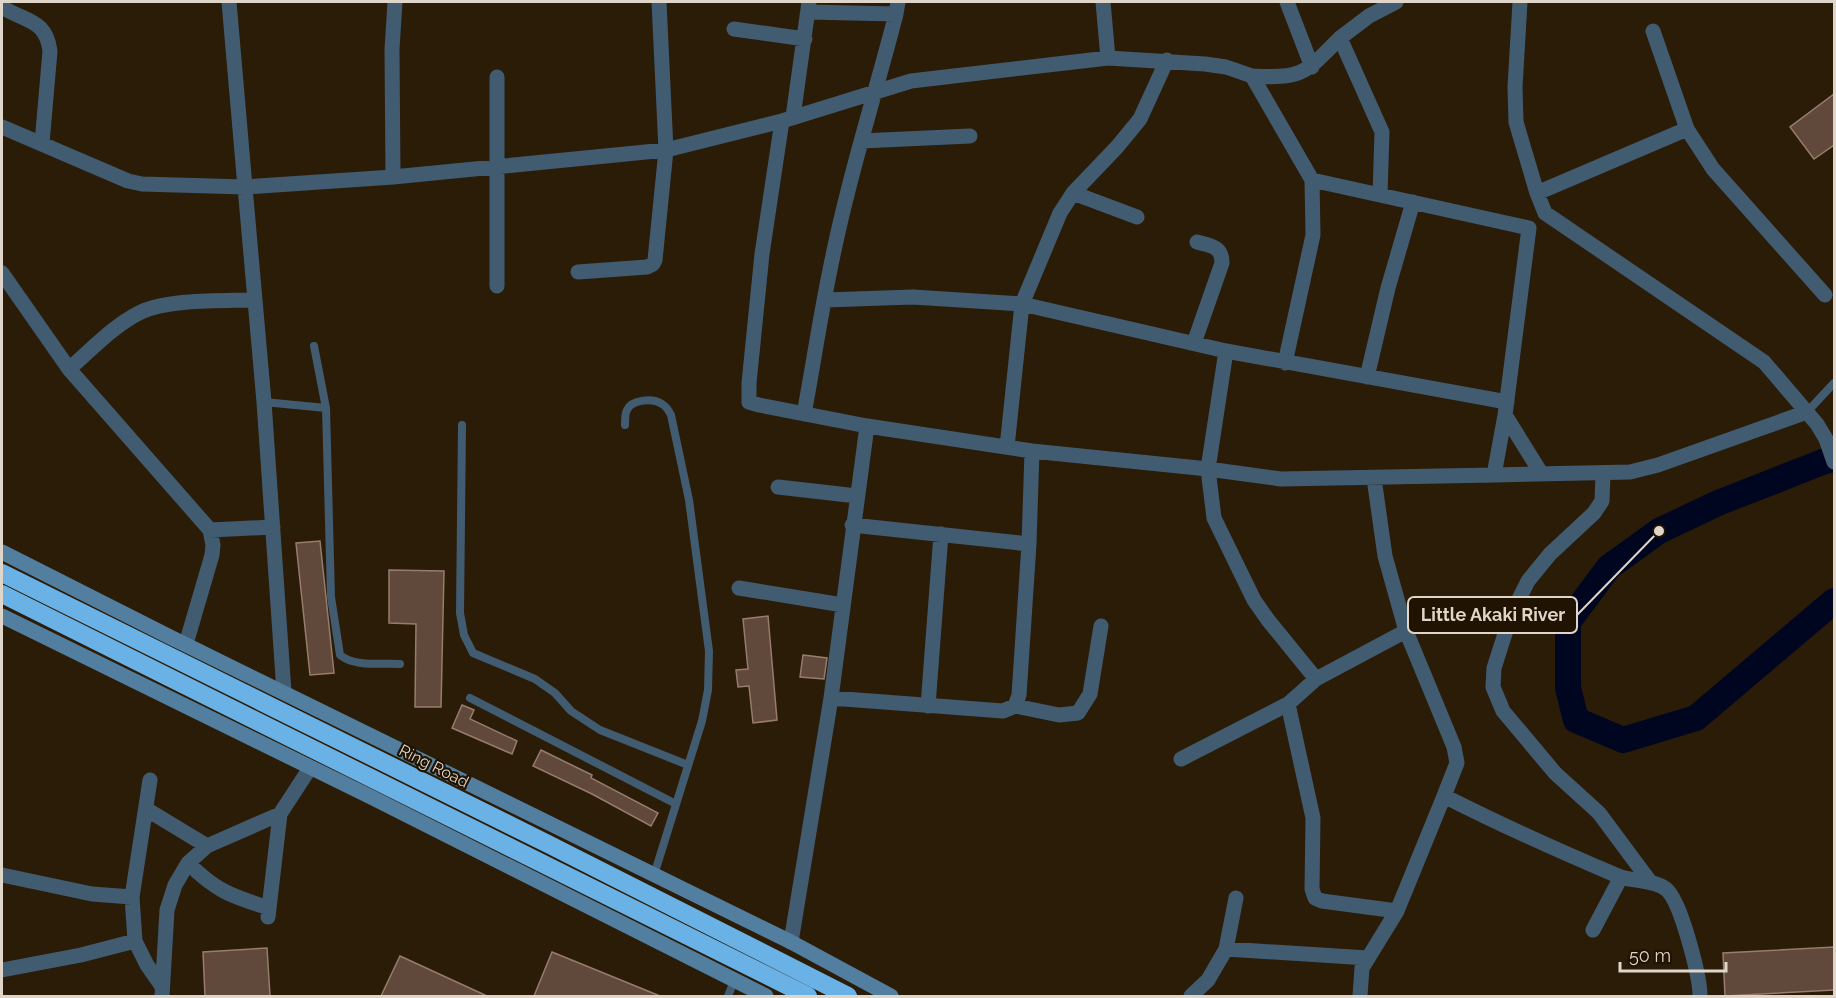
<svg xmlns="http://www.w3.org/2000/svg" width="1836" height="998" font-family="Raleway,sans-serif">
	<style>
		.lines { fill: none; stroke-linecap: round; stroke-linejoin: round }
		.river { stroke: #00061f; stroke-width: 26 }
		.building { fill: #60483a; stroke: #977c6d; stroke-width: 1.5 }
		.lane { stroke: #415c71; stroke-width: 8 }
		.street { stroke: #415c71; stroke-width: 15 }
		.secondary { stroke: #527fa0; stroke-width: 15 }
		.highway { stroke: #6ab1e5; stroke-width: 18 }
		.labels { text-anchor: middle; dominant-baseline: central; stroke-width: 4.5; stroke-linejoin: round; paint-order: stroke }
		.street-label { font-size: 16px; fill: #dfd5c9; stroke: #211301 }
		.leader { fill: none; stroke: #dfd5c9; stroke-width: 2 }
		.callout-dot { fill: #dfd5c9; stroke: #211301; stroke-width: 2 }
		.callout { fill: #211301; stroke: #dfd5c9; stroke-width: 2 }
		.callout-label { font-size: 18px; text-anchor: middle; font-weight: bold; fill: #dfd5c9 }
	</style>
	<rect width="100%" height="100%" fill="#2b1c08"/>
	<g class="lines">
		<path class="river" d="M1834,459L1825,461L1718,503L1659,531L1609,567L1568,622V688L1576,720L1623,740L1696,718L1834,601"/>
	</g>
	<path class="building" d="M1834,94V145L1814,159L1790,127Z
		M320,541L334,673L310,675L296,543Z
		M389,570L444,571L441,707H415L416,624L389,623Z
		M768,616L777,720L753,723L749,686L738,687L736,670L748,669L743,619Z
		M803,655L827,658L824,679L800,677Z
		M462,705L474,710L470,719L517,741L512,754L452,728Z
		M541,750L592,775L591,778L658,813L651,826L592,794L533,766Z
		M1834,947V990L1725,996L1723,953Z
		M267,948L270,996H205L203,952Z
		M552,952L660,996H534Z
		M400,956L487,996H381Z"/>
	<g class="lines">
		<path class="lane" d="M314,346L326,408L331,597L340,655C354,667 382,663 400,664
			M264,402L326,408
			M1807,412L1834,383
			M462,425L460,613L464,635L473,653L535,679L555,693L571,711L600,730L688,765
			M625,425C625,421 625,413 627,410C632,399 653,398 662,404C666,406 669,411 671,415L689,500L709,651L708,690L702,721L654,875
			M470,698L676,804
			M728,996L734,981"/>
		<path class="street" d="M229,2L245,187L393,177L666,150L782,121L911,81L1108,58L1205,64L1226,67L1252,76L1312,180L1529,228L1505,415L1494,475L1281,479L1208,469L1226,351L1022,304L913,297L825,300
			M1103,2L1108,58
			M1287,2L1312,67
			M1520,2L1515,87L1516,122L1537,193L1545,213L1764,362L1817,424L1826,439L1834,462
			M2,7C25,22 46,19 50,51L42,143
			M808,12L896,14
			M734,29L805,39
			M1653,31L1687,129L1713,169L1825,295
			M1252,76C1303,79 1305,73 1340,38
			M793,117L809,2
			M782,121L762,254L749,383V402L759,405L867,426L1032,451L1208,469L1214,518L1254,600L1268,620L1316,679L1288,704L1181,759
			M2,127L128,181L142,184L245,187L264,402L284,692
			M861,141L970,136
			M393,177L392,49L395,2
			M1073,193L1137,217
			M1537,193L1687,129
			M1380,195L1382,132L1340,38L1369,16L1396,2
			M578,272L647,267L653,264L655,260L666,150L659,2
			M2,273L69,369L210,530L213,545L212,555L186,644
			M497,286V77
			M1194,343L1222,263C1222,246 1211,246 1197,242
			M1226,351L1507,402
			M1285,363L1313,235L1312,180
			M69,369C91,350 114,325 141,312C169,299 223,301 255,300
			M1367,377L1388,288L1413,202
			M804,414C813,366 820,318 830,270C847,183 874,99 896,14L898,2
			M1505,415L1541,473
			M1007,447L1022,304L1060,213L1073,193L1117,147L1140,119L1167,60
			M1603,474L1602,501L1594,513L1550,554L1528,581L1511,615L1494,668L1493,687L1503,711L1555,773L1599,813L1651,883
			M1494,475L1630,472L1658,465L1807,412
			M1374,478L1385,556L1406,631L1454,747L1457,763L1444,796C1501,825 1559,851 1618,876C1632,882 1653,879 1666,889C1681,901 1700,977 1700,996
			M778,487L857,496
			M852,525L1029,544
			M210,530L273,527
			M739,588L843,605
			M1316,679L1406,631
			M831,698L1003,711L1015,706L1019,695L1029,544L1032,451
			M1288,704L1313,818L1312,889L1315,898L1322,901L1397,911
			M928,706L941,534
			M1015,706L1059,715L1078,713L1090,694L1101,626
			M150,780L132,897L135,941L147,965L161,985
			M146,809L207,846
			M188,863C216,891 231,896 269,908
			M2,875L92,894L132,897
			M268,917L280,814
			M1593,930L1621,877
			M791,942L831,698L867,426
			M1226,949L1368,958
			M2,970L81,955L135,941
			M162,996L167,910L175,885L188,863L207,846L280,814L310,768
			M1191,996L1208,980L1226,949L1236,898
			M1360,996L1362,968L1397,911L1444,796"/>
		<path class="secondary" d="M2,552L170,637L791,942L891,996
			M2,616L371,797L766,996"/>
		<path class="highway" d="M2,573L550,845L848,996
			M2,594L808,996"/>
	</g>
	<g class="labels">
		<g class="street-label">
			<text transform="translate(434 766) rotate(27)">Ring Road</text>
		</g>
	</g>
	<path class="leader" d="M1659 531L1577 615"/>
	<circle class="callout-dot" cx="1659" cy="531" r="6"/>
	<rect class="callout" x="1408" y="597" width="169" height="36" rx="6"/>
	<g class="callout-label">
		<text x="1493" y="621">Little Akaki River</text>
	</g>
	<rect width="1836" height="998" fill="none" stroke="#dfd5c9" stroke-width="6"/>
	<path d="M1620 962v9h106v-9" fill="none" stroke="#dfd5c9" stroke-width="3"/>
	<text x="1629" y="962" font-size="18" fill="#dfd5c9" stroke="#211301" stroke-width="4.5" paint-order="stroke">50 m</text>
</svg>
